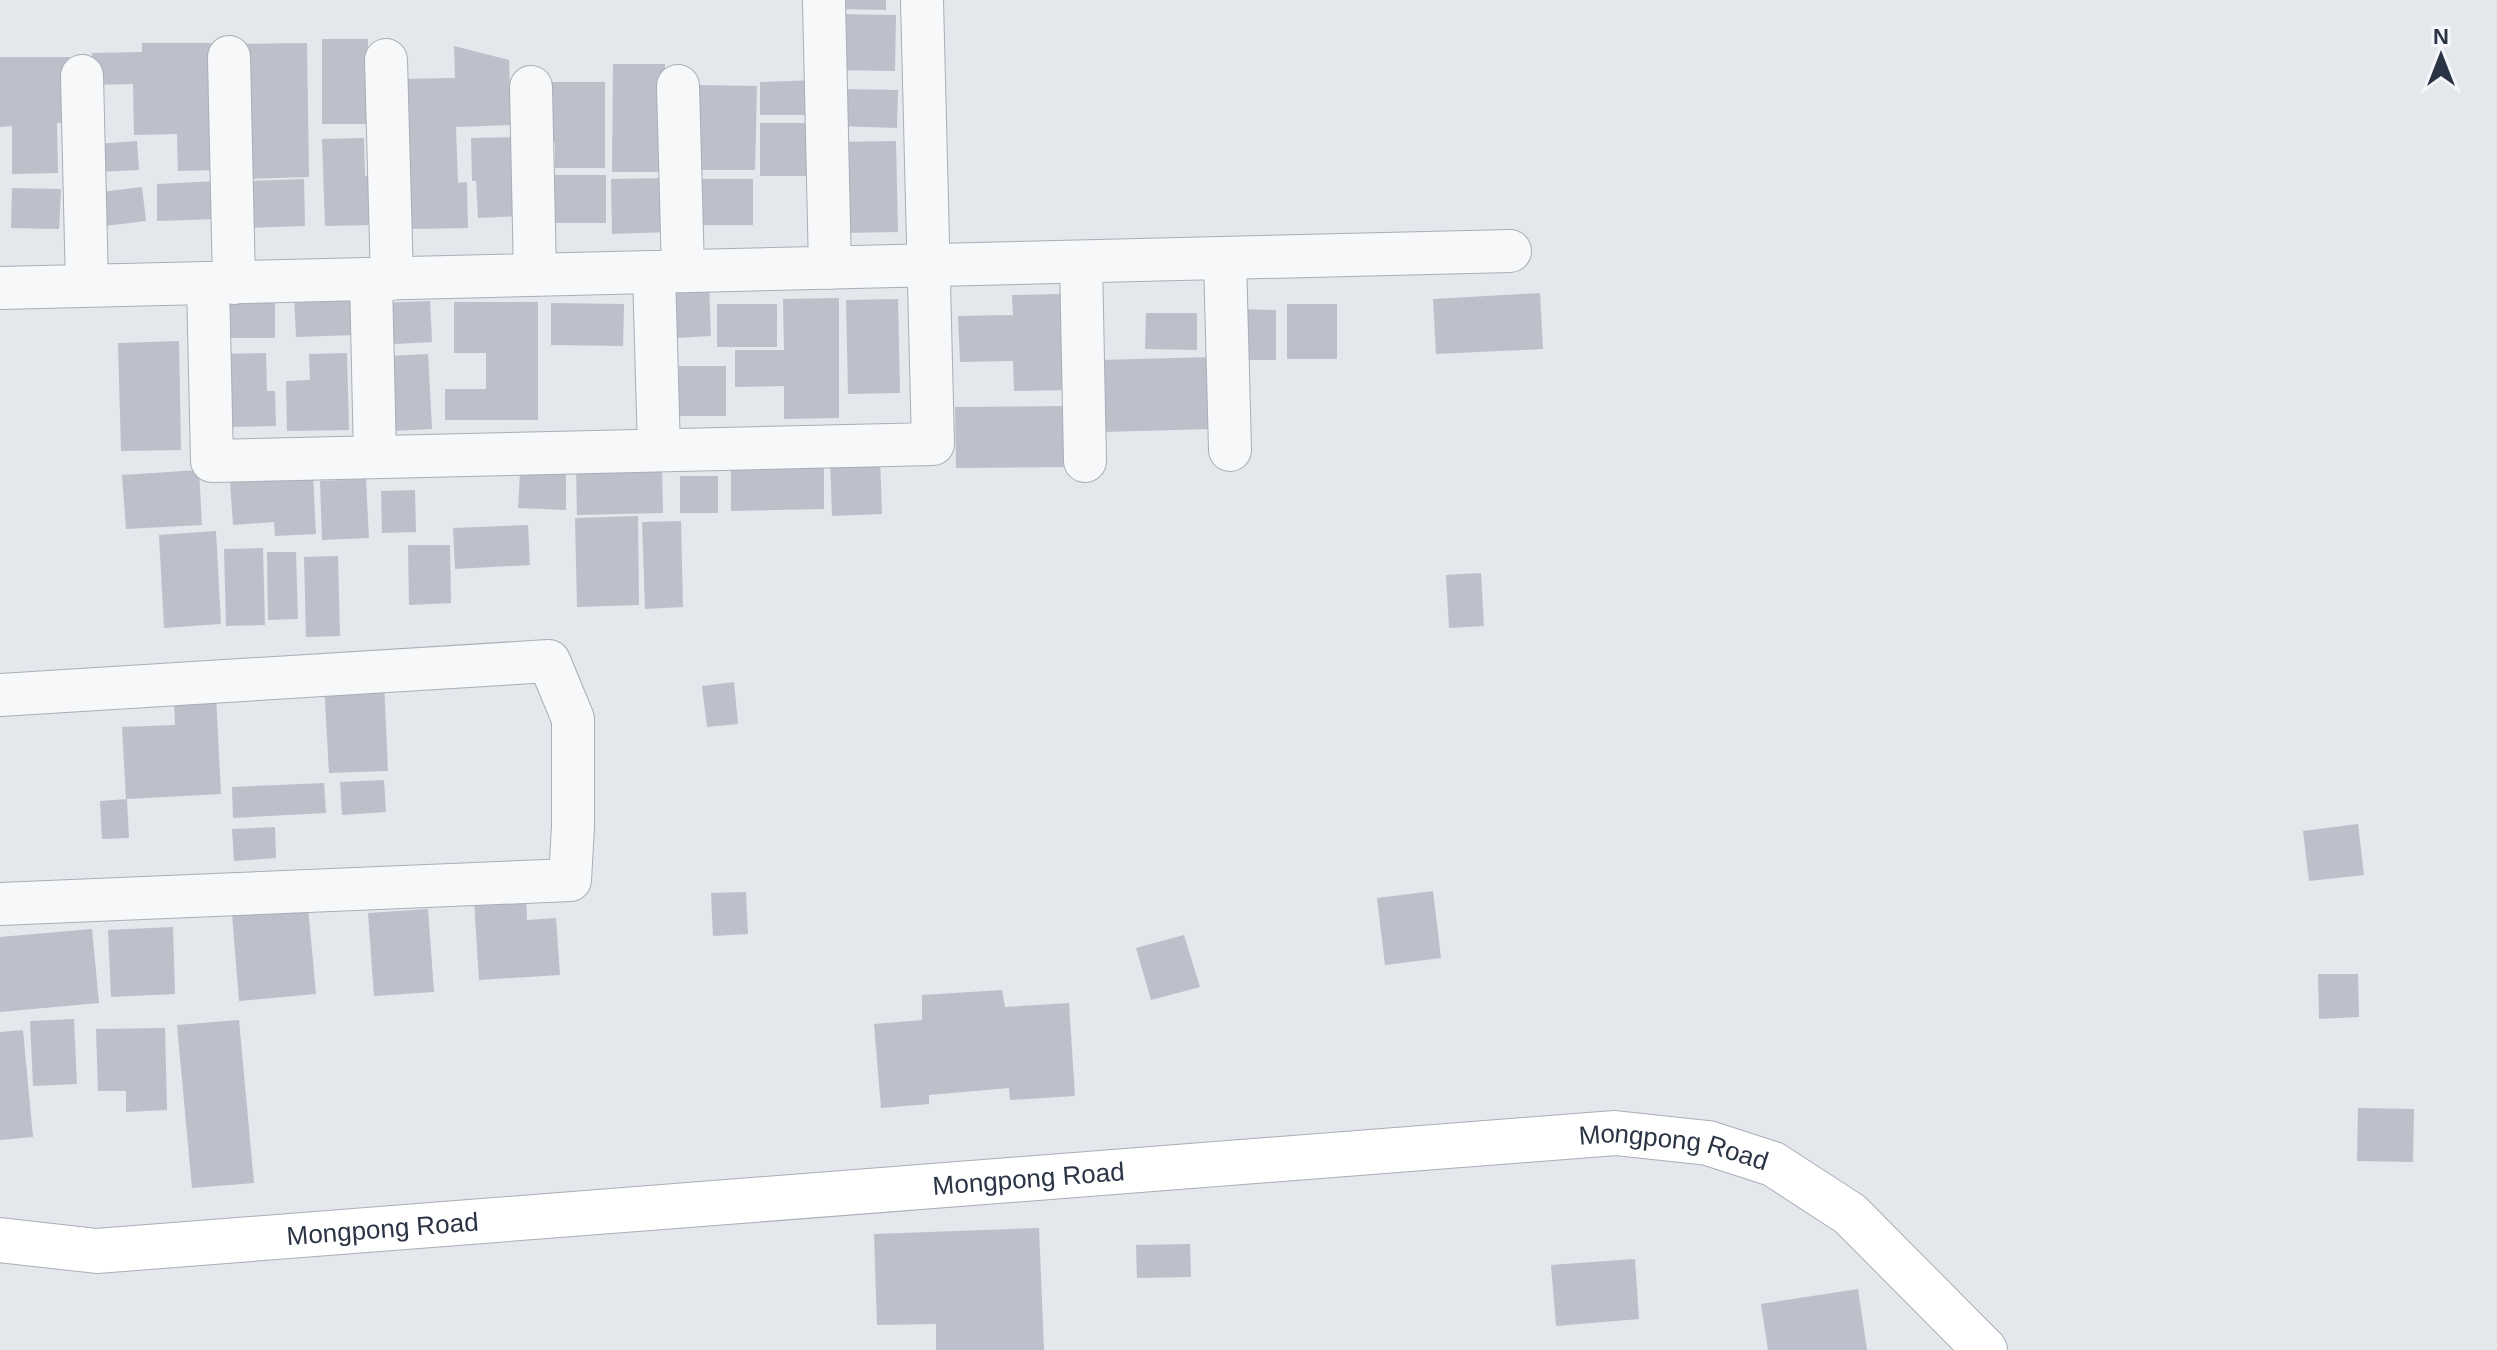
<svg xmlns="http://www.w3.org/2000/svg" width="2497" height="1350" font-family="Arial,sans-serif">
	<style>
		.building { fill: #bbc0ca }
		.lines { fill: none; stroke-linecap: round; stroke-linejoin: round }
		.street-casing { stroke: #a9aeb7; stroke-width: 44 }
		.secondary-casing { stroke: #a9aeb7; stroke-width: 46 }
		.street { stroke: #f7f8fa; stroke-width: 42 }
		.secondary { stroke: #fff; stroke-width: 44 }
		.labels { text-anchor: middle; dominant-baseline: central; stroke-width: 6; stroke-linejoin: round; paint-order: stroke }
		.street-label { font-size: 26px; fill: #2b3445; stroke: #f4f6f9 }
	</style>
	<rect width="100%" height="100%" fill="#e4e7ec"/>
	<path class="building" d="M837,0H886V10L837,9Z
		M835,14L896,15L895,71L835,70Z
		M322,39H368V124H322Z
		M142,43H214L215,170L178,171L177,134L134,135L133,84L92,85V53L142,52Z
		M307,43L309,177L245,179L241,44Z
		M454,46L509,60L511,125L456,127L458,183L467,182L468,228L410,229L398,79L455,78Z
		M0,57H70L71,123H57L58,173L12,174V126L0,127Z
		M613,64H665V172H612Z
		M816,80V115H760V82Z
		M546,82H605V168H555V142H546Z
		M698,85L757,86L755,170H698Z
		M839,89L898,90L897,128L838,126Z
		M760,123H813V176H760Z
		M517,137L519,216L478,218L476,181H472L471,138Z
		M364,138L365,176H374L376,225L325,226L322,139Z
		M137,141L139,170L97,172L95,144Z
		M896,141L898,232L842,233L839,142Z
		M544,175H606V223H544Z
		M668,178L670,232L612,234L611,179Z
		M304,179L305,226L247,228L246,181Z
		M689,179H753V225H689Z
		M217,181V219L157,221V184Z
		M142,187L146,221L97,227L93,193Z
		M12,188L61,189L59,229L11,228Z
		M709,286L711,336L661,339L658,289Z
		M225,292H275V338H225Z
		M1540,293L1543,349L1436,354L1433,299Z
		M353,294L355,335L296,337L294,296Z
		M1062,294L1064,390L1014,391L1013,361L960,362L958,316L1013,315L1012,295Z
		M839,298V418L784,419V386L735,387V350H784L783,299Z
		M898,299L900,393L848,394L846,300Z
		M430,301L432,342L378,345L376,303Z
		M454,302H538V420H445V389H486V353H454Z
		M551,303L624,304L623,346L551,345Z
		M717,304H777V347H717Z
		M1287,304H1337V359H1287Z
		M1240,309L1276,310V360H1239Z
		M1146,313H1197V350L1145,349Z
		M179,341L181,450L121,451L118,343Z
		M266,353L267,391H275L276,426L225,427L223,354Z
		M347,353L349,430L287,431L286,381L310,380L309,354Z
		M428,354L432,429L393,431L388,356Z
		M1209,357L1211,429L1103,432L1101,360Z
		M679,366H726V416H679Z
		M1069,406V467L956,468L955,407Z
		M880,457L882,514L832,516L830,459Z
		M824,458V509L731,511V460Z
		M662,467L663,513L577,515L576,469Z
		M199,470L202,525L126,529L122,475Z
		M520,472L566,474V510L518,508Z
		M313,475L316,534L275,536L274,522L233,525L230,481Z
		M680,476H718V513H680Z
		M366,479L369,538L322,540L320,481Z
		M415,490L416,532L382,533L381,491Z
		M638,516L639,605L577,607L575,518Z
		M681,521L683,607L645,609L642,522Z
		M528,525L530,565L455,569L453,528Z
		M216,531L221,624L164,628L159,535Z
		M408,545H450L451,603L409,605Z
		M263,548L265,625L226,626L224,549Z
		M267,552H296L298,619L268,620Z
		M338,556L340,636L306,637L304,557Z
		M1481,573L1484,626L1449,628L1446,575Z
		M384,681L388,771L329,773L324,683Z
		M734,682L738,724L707,727L702,686Z
		M216,695L221,794L126,799L122,727L175,725L174,697Z
		M384,780L386,812L342,815L340,782Z
		M324,783L326,813L233,818L232,787Z
		M127,799L129,838L102,839L100,801Z
		M2358,824L2364,875L2309,881L2303,831Z
		M275,827L276,858L234,861L232,829Z
		M1433,891L1441,958L1385,965L1377,898Z
		M746,892L748,934L713,936L711,893Z
		M526,897L527,920L556,918L560,975L479,980L474,900Z
		M308,907L316,994L239,1001L232,913Z
		M428,909L434,992L374,996L368,913Z
		M173,927L175,994L111,997L108,930Z
		M92,929L99,1003L0,1012V937Z
		M1184,935L1200,987L1151,1000L1136,948Z
		M2318,974H2358L2359,1017L2319,1019Z
		M1002,990L1005,1007L1069,1003L1075,1096L1010,1100L1009,1088L929,1095V1104L881,1108L874,1024L922,1020V995Z
		M74,1019L77,1084L33,1086L30,1021Z
		M239,1020L254,1183L192,1188L177,1025Z
		M165,1028L167,1110L126,1112V1091H98L96,1029Z
		M23,1030L33,1137L0,1140V1032Z
		M2358,1108L2414,1109L2413,1162L2357,1161Z
		M1039,1228L1044,1350H936V1324L877,1325L874,1234Z
		M1190,1244L1191,1277L1137,1278L1136,1245Z
		M1635,1259L1639,1319L1556,1326L1551,1265Z
		M1858,1289L1867,1350H1768L1761,1304Z"/>
	<g class="lines">
		<defs>
			<path id="street" d="M824,0L830,268
				M229,57L234,283
				M386,60L392,279
				M82,76L87,286
				M678,86L683,271
				M531,87L535,275
				M1225,258L1230,450
				M1081,262L1085,461
				M654,272L659,450
				M371,279L375,457
				M208,283L212,461L933,444L922,0
				M0,288L1510,251
				M0,695L549,661L573,719V826L570,880L0,904"/>
			<g id="secondary">
				<path id="s1" d="M0,1240L97,1251L1615,1133L1708,1143L1773,1164L1850,1214L1985,1350"/>
			</g>
		</defs>
		<use href="#street" class="street-casing"/>
		<use href="#secondary" class="secondary-casing"/>
		<use href="#street" class="street"/>
		<use href="#secondary" class="secondary"/>
	</g>
	<g class="labels">
		<g class="street-label">
			<text stroke="none"><textPath href="#s1" startOffset="1680">Mongpong Road</textPath></text>
			<text stroke="none"><textPath href="#s1" startOffset="1032">Mongpong Road</textPath></text>
			<text stroke="none"><textPath href="#s1" startOffset="384">Mongpong Road</textPath></text>
		</g>
	</g>
	<g transform="translate(2441 56)" stroke="#f4f6f9" stroke-width="6" paint-order="stroke">
	<path d="M0-6L14 30L0 20L-14 30Z" fill="#2b3445"/>
	<text y="-12" font-size="22" font-weight="bold" text-anchor="middle" fill="#2b3445">N</text>
	</g>
</svg>
